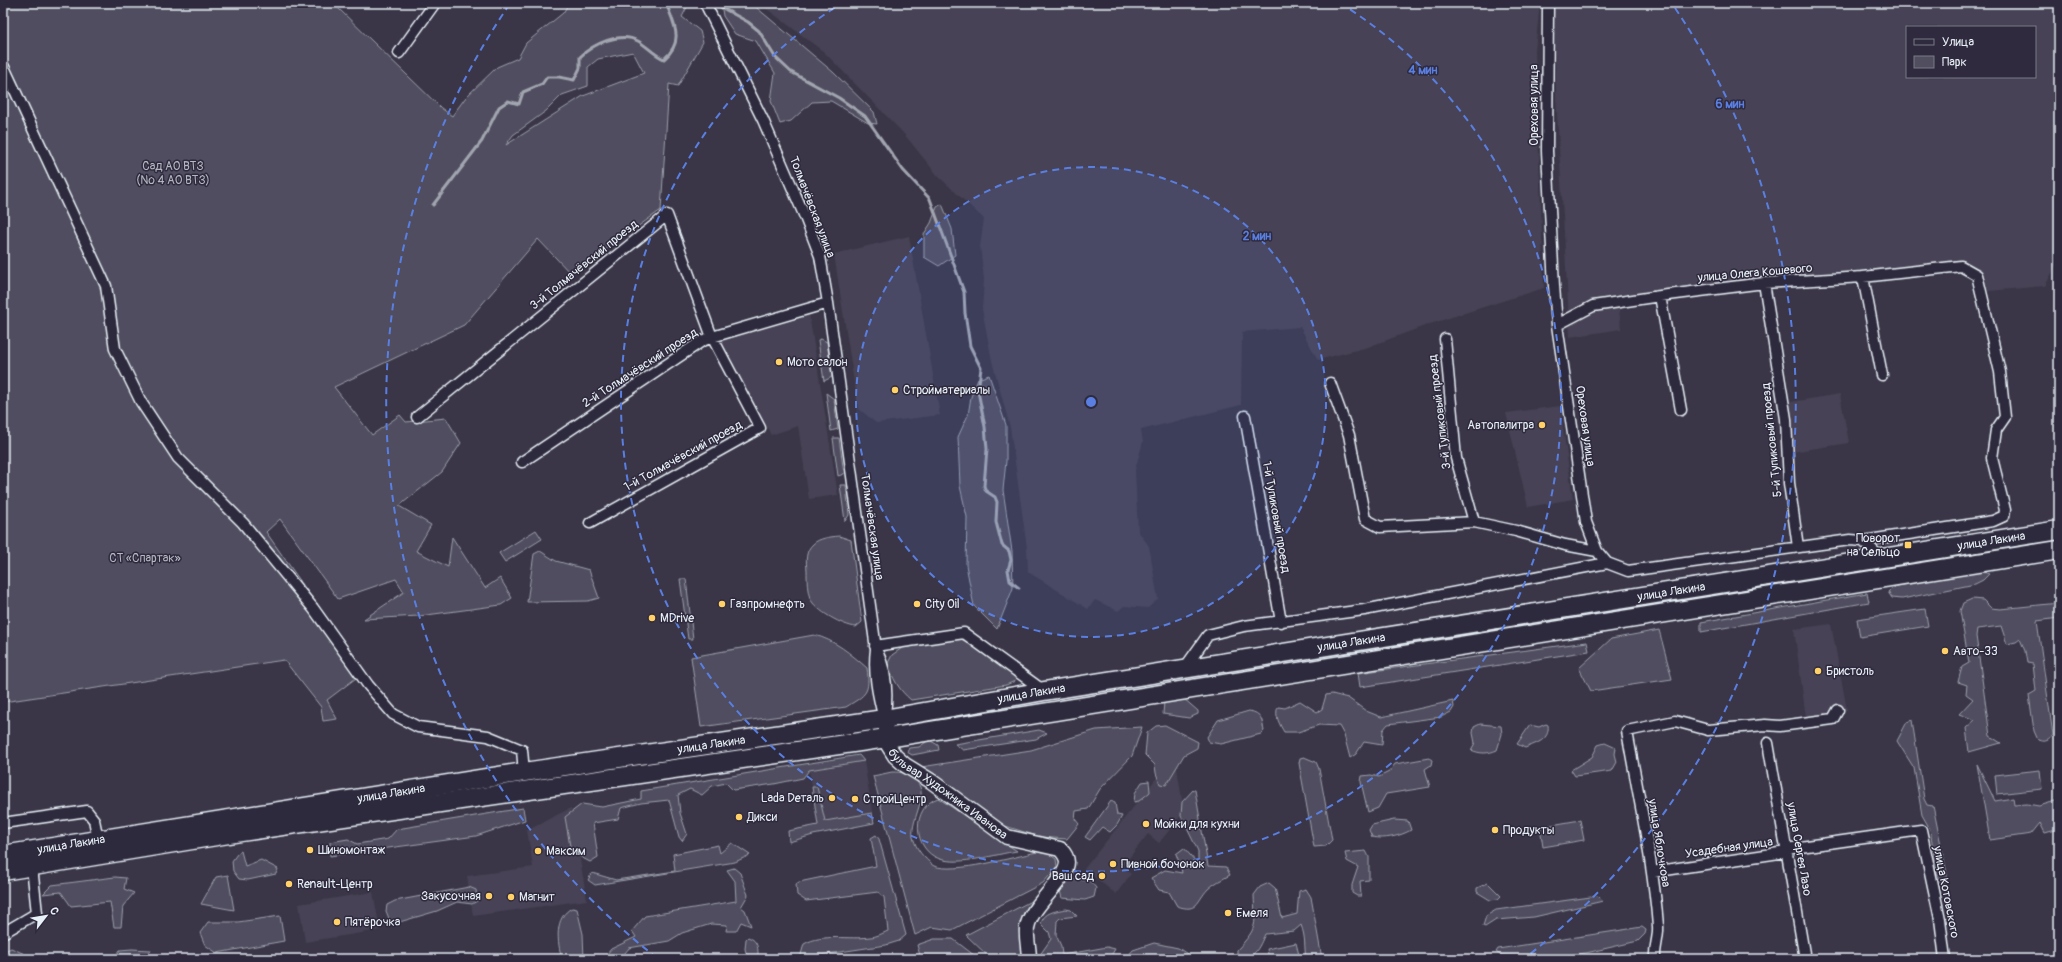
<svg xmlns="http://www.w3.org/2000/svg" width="2062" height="962" font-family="Pangolin,sans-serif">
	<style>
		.built { fill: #464354; fill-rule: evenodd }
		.green { fill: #504e5f; stroke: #9ca0ac; fill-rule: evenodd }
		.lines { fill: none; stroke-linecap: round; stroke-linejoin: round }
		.stream { stroke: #a2a6b1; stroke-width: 3 }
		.street-casing { stroke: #e8f1f8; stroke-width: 13 }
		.secondary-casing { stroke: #e8f1f8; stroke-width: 17 }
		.highway-casing { stroke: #e8f1f8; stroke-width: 21 }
		.street { stroke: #2f2a3d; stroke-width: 10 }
		.secondary { stroke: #2f2a3d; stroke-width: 14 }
		.highway { stroke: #2f2a3d; stroke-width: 18 }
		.ring { fill: none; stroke: #5a7fe2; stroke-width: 2; stroke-dasharray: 7 5 }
		.poi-dot { fill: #ffd166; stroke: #2f2a3d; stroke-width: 1.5 }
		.labels { text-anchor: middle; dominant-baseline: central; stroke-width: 3; stroke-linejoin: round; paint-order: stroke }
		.street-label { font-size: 12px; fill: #e8f1f8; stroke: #2f2a3d }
		.park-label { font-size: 12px; fill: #b3b8c2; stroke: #2f2a3d }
		.poi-label { font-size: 12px; fill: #e8f1f8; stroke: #2f2a3d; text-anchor: start }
		.centre { fill: #5a7fe2; stroke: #2f2a3d; stroke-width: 2 }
		.ring-label { font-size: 12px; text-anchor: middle; font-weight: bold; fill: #5a7fe2; stroke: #2f2a3d; stroke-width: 3; stroke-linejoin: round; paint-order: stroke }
	</style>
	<rect width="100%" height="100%" fill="#3a3648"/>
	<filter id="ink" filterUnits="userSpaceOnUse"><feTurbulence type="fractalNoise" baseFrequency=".025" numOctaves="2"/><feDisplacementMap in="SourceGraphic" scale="8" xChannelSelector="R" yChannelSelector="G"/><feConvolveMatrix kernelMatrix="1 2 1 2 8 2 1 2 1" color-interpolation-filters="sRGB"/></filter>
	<g filter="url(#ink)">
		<path class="built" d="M759,3H1540L1535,51L1544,288L1430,324L1368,347L1318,360L1300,327L1242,332L1241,405L1141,430L1143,442L1135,470L1138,531L1149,546L1158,599L1148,608L1124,606L1118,611L1095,600L1088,609L1028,572L1027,548L1010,427L992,361L982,309L984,279L980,246L984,219L938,176L904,134L824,52Z
			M1555,3H2059V260L2045,286L1989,291L1959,271L1657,300L1619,307L1621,329L1570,337L1556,95L1554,11ZM1907,27H2035V77H1907Z
			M909,236L940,415L876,423L858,408L834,254Z
			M809,314L838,495L809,499L798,426L771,435L720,339Z
			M1840,394L1849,443L1792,452L1785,403Z
			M1560,406L1573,499L1528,507L1506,413Z
			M1831,624L1847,710L1806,718L1794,629Z
			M1175,755L1184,812L1159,843L1148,834L1122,867L1131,874L1116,894L1084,869Z
			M864,761L874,823L821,833L809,770Z
			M571,808L587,900L473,916L467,876L533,867L527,830Z
			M373,892L380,930L305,942L299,904Z"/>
		<path class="green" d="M3,3H340L338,8L441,108L452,116L466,97L497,67L518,58L526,43L563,13L569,3H689L682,17L700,31L703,42L678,86L669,84L661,210L571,274L538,239L464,325L334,387L372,435L400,415L406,422L446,418L461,443L442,472L399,506L431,525L416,551L448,567L452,537L485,588L500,578L512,598L501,605L419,616L364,619L404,592L396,579L338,599L280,519L266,532L364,672L327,700L337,719L323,721L321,707L284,660L3,702ZM633,52L644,73L583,96L506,145L513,135L546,111L562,95L588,86V67L598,59Z
			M721,3H751L833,72L874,112L877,124L868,123L831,101L812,102L791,121L780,124L771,101L775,73L756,41L735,34L723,16Z
			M942,204L952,229L955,255L939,266L924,257V234L931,223L937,207Z
			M821,339L827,342L832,377L824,381L818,340Z
			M989,375L1006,425V461L1003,490L1012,551L1013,588L997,629L974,606L966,565L967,517L960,486L958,437L968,415L971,397L978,379Z
			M826,393L834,399L838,429L831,431Z
			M833,438H839L844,474L838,476Z
			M846,485L849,515L845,521L840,485Z
			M536,530L542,539L505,562L499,553Z
			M839,536L851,540L862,622L856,627C844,626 815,611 810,598C807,590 807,579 807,570C806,561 805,551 813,544C819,538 830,537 839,536Z
			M540,551L556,561L589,570L599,598L588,601L527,602L534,554Z
			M1981,571L1989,574L1983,580L1975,584L1902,599L1892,598L1888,592L1891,589L1898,586Z
			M680,579H686L693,639H688Z
			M1867,593L1869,602L1701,632V622Z
			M1972,599L1983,600L1991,608L2000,609L2059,603V618L2037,621L2053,735C2049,740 2046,743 2038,740L2034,731L2029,695L2036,691L2033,664L2027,663L2025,651L2020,639L2016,642L2007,644L2001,626L1977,629L1976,636L1990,736L2001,743L1969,752L1966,728L1975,720L1959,714L1973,699L1966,694L1967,685L1958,682L1962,667L1969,663L1960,611L1963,603Z
			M1925,609L1928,626L1860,637L1857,619Z
			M1659,630L1672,679L1591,691L1579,668L1611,639Z
			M814,635C835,640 851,654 867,668C870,693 867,694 846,707L701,727L691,657Z
			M958,638L970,643L1014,676L1015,681L1006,685L911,700C899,690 892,678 888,663L892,655L902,648Z
			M1587,642L1589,651L1360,687L1358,673Z
			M1332,694L1348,698L1366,711L1381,717L1453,701L1454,707L1451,712L1441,717L1388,724L1383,730L1382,745L1364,742L1356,754L1350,758L1344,735L1339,726L1319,725L1298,732H1284C1280,725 1274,715 1278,707L1285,708L1300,701L1317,712L1322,709L1326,695Z
			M1183,698L1198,711V714L1189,718L1163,714L1164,702Z
			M1249,711C1262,713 1262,720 1264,731L1261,734L1221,744L1209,742L1207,737L1218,720Z
			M1912,720L1924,799L1927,805L1933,806L1947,874L1944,883L1940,880L1937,874L1930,829L1922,815L1914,768L1897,741L1907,722Z
			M1480,724L1501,726L1502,734L1497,750C1488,754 1480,754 1471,750L1475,743L1473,733L1474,727Z
			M1546,724L1548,725C1550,740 1537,743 1525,748L1517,744L1530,725L1539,727Z
			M1165,725L1198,742L1197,748L1184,755L1166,785L1160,784L1156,773L1155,765L1145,755L1147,733L1156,726Z
			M1142,727L1132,756L1100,789L1088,809L1076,811L1075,819L1079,824L1067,839L1040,837L996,823L921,767L1031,750L1096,730Z
			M1039,730L1047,733L1036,739L963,750L955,744Z
			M929,740L938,745L939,750L912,755L907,752L909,748L919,747Z
			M1605,743L1616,748L1615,754L1617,762L1612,771L1575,776L1571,770L1592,757L1598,745Z
			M859,755L864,761L809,770L803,778L774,784L733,790L726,783L712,786L702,795L690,789L678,795L680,813L687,834L682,841L679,837L669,800L641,803L621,808L618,819L593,823L598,857L590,862L571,852L565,817L582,804L602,807L641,799V791Z
			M1304,757L1316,762L1319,769L1332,840L1326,846L1314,847L1299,763L1300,758Z
			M1429,758L1432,760L1431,765L1425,769L1430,787L1386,794L1378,808L1368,812L1361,782L1362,776L1371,775L1379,777L1389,772L1395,764Z
			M1977,764L1995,801L2013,798L2014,805L2027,804L2039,806L2059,800V829L2045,833L2040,823L2031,834L1990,840Z
			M2040,770L2042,789L1997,794L1995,775Z
			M892,772C902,772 906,773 914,779C932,793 910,818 913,837C915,845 919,852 925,858C928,860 931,865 934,866C954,874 1014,857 1037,852L1049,854L1056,859L1057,867L1043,883L952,930L932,927L915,935L873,776Z
			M1149,781L1150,792L1139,801L1134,802L1135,793L1142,782Z
			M812,787H817L825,821L872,813L874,823L813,835L789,842L788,831L818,825Z
			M1193,790H1195L1208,866L1226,867L1230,875C1223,879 1214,883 1208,889C1196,902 1198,913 1177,906L1169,892L1159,890L1151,878L1165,870L1182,873L1181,867L1176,854L1184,848L1196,862L1198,861V851L1181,816L1182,802Z
			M938,798L1017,851C996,854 960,866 940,859C912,850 911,807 938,798Z
			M1111,801L1115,803L1117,815L1122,816L1117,825L1110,832L1102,827L1090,840L1085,837Z
			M523,808L525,820L476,836L330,856V842L348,839L357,844L388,839L397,829Z
			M1394,820L1408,821L1411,830C1401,836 1383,840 1372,837L1369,830L1372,825Z
			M1580,820L1584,840L1543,847L1540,827Z
			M876,835L879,839L906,935L899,941L886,945L800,958L804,944C823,933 849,940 870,937C876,937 883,933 888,931L884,897L878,892L806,901L797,895L796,884L799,882L876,866L871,838Z
			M732,843L750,855L735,862L595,885L588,880L592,873L616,880L675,871L673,854L718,845L720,853Z
			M241,851L245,866L261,860L278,869L276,874L248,880L239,879L233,871L232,861L237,854Z
			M1366,851L1369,857V880L1360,881L1361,896H1357L1352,893V885L1358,867L1347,861L1345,853Z
			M734,868L740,873L748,895L741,907L745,910L751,926L741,922L736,931H726L727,925L711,924L682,933L669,941L629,948C620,960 617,959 603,959L611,949L636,937L632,931L645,916L736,901L735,881L727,870Z
			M228,875L234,910L201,904L216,877Z
			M115,877L126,878L124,889L134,893L123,906L121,927H114L110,902L71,906L61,892L43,894L52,885Z
			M1069,878L1090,881L1096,888L1094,897L1085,900L1062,898L1060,891L1062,881Z
			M1269,883L1275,888L1282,918L1297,914L1299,891L1306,889L1311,897L1322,959H1306C1304,946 1306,938 1301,925L1294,931L1265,934C1259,947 1254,962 1237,956V950C1259,926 1255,926 1254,895L1260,887Z
			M1488,883L1501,896L1498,899L1490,900L1477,892V888Z
			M469,887L476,890L477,901L472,904L457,902L437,911L396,923L390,921L386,911L387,905L395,901Z
			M1598,896L1603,901L1534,917L1496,920L1485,927L1483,926L1486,916L1496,910Z
			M1031,901L1020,927L1023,959H991L966,935Z
			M572,908L577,909L583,934L584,959H562C557,942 554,917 572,908Z
			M1066,909L1071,910L1077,916L1060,918L1057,921L1056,935L1061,946L1062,955L1107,947L1115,949L1109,959H1037L1051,939L1049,932L1041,924C1043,912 1056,911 1066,909Z
			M280,916L284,941L217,953L205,945L200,933L208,922H238Z
			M1642,927L1646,930L1645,934L1638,941L1586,953L1537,958L1500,955L1496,952L1498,949Z
			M748,937C759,941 758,949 758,959H748L745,949L746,939Z
			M934,939H953L979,959H921L917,945Z
			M1154,943L1178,948L1195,959H1125L1133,950Z
			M1296,943L1300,959H1269L1267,949Z
			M11,948L36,959H3V952Z
			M132,949L151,950L149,953L150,959H117L115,957L120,950Z"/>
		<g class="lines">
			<path class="stream" d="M717,5L748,22L759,31L775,57L791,72L839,98L865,116L903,170L930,199L964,292L965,313L970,346L981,368L978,391L985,427L987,449L984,486L986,491L995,497L997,502L996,522L1002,545L1009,551L1011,560L1008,570L1010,581L1019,588
				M433,205L482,141L499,107L508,101L519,104L523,92L542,84L547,77H559L574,80L580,68V57C593,44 620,31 638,41C647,46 654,55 664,59C685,41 674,24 666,3"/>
			<defs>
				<path id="street" d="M705,3L763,120L805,217L820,256L828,303L876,649C873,673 878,696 884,719
					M1548,3L1547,151L1554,286L1557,325L1586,522L1597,551L1607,563L1628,571L1850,540L1863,541L1881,558
					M399,53L435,3
					M4,67L106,286L115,349L141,402L178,458L243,523L313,608L368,685L393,714L418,727L488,736L522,750L524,772
					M1863,277L1882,375
					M1764,283L1786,419L1789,483L1798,547
					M1660,296L1681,410
					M1557,325L1593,306L1660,296L1764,283L1863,277L1961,266L1977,275L2000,372L2005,417L1996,430L1992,458L2005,510L2004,516L1993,521L1863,541
					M1445,339L1456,458L1474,522L1516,531L1565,545L1597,551
					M1330,383L1349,435L1365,519L1380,527L1474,522
					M1245,416L1281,622
					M417,417L667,215L712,337L760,428L590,523
					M522,462L702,341L712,337L828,303
					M875,646L964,633L1044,691
					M876,649C886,669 888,692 885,714
					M1184,669L1208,635L1244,626L1364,610L1607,563
					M1768,743L1805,959
					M3,823L87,811L94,820L98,839
					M1786,849L1921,830L1940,919L1945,959
					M1652,872L1786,852
					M3,933L37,913L32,867
					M1655,959C1654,948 1659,937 1658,926C1653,860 1638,795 1627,731L1675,721L1708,730L1765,725L1780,726L1833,719L1838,710"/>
				<g id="secondary">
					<path id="s1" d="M886,729L888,745L895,756L905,765L931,781L1007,837L1060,849C1064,853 1067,857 1067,862C1067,880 1030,906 1027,928C1026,938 1029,949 1029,959"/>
				</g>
				<g id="highway">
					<path id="s2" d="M3,855L524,772L884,719L1044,691L2059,530"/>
					<path d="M3,871L241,832L887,738L2059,550"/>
				</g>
			</defs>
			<use href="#street" class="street-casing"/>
			<use href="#secondary" class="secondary-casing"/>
			<use href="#highway" class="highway-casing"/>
			<use href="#street" class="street"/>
			<use href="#secondary" class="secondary"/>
			<use href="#highway" class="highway"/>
		</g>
	</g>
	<circle cx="1091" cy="402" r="235" fill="#5a7fe2" fill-opacity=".12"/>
	<g class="ring">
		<circle cx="1091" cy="402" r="235"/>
		<path d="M1340 3A470 470 0 1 1 842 3"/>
		<path d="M657 958A705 705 0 0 1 507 8M1675 8A705 705 0 0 1 1525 958"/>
	</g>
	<g class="poi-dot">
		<circle cx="779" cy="362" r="4"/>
		<circle cx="895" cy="390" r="4"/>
		<circle cx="1542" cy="425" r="4"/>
		<rect x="1904" y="541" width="8" height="8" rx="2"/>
		<circle cx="722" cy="604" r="4"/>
		<circle cx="917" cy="604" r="4"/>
		<circle cx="652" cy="618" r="4"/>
		<circle cx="1945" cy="651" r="4"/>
		<circle cx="1818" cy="671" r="4"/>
		<circle cx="832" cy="798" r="4"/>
		<circle cx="855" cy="799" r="4"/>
		<circle cx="739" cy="817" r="4"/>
		<circle cx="1146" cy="824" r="4"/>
		<circle cx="1495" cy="830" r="4"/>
		<circle cx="310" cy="850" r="4"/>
		<circle cx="538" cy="851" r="4"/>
		<circle cx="1113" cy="864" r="4"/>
		<circle cx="1102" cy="876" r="4"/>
		<circle cx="289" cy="884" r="4"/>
		<circle cx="489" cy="896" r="4"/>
		<circle cx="511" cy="897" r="4"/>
		<circle cx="1228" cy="913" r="4"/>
		<circle cx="337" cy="922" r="4"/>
	</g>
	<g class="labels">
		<g class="street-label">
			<text transform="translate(1534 105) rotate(-90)">Ореховая улица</text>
			<text transform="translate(812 207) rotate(69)">Толмачёвская улица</text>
			<text transform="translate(584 265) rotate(-39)">3-й Толмачёвский проезд</text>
			<text transform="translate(1755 273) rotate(-5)">улица Олега Кошевого</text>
			<text transform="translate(640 368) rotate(-33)">2-й Толмачёвский проезд</text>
			<text transform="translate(1440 412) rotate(-97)">3-й Тупиковый проезд</text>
			<text transform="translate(1585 426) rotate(82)">Ореховая улица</text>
			<text transform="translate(1772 440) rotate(-96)">5-й Тупиковый проезд</text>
			<text transform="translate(683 456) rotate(-29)">1-й Толмачёвский проезд</text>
			<text transform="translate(1276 517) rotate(80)">1-й Тупиковый проезд</text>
			<text transform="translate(872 527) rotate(82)">Толмачёвская улица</text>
			<text stroke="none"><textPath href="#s2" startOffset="2013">улица Лакина</textPath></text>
			<text stroke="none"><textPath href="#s2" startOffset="1689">улица Лакина</textPath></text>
			<text stroke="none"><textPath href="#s2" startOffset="1365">улица Лакина</textPath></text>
			<text stroke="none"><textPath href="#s2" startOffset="1041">улица Лакина</textPath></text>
			<text stroke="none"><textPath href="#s2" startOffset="717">улица Лакина</textPath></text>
			<text stroke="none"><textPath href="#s1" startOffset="94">бульвар Художника Иванова</textPath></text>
			<text stroke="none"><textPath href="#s2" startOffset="393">улица Лакина</textPath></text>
			<text stroke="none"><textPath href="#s2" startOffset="69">улица Лакина</textPath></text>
			<text transform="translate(1659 843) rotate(81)">улица Яблочкова</text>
			<text transform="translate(1729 848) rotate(-8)">Усадебная улица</text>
			<text transform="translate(1799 849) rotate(80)">улица Сергея Лазо</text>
			<text transform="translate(1946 892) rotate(79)">улица Котовского</text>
		</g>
		<g class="park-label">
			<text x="173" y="166">Сад АО ВТЗ<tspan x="173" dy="14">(№ 4 АО ВТЗ)</tspan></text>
			<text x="145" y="558">СТ «Спартак»</text>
		</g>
		<g class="poi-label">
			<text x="787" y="362">Мото салон</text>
			<text x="903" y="390">Стройматериалы</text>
			<text x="1534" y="425" text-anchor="end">Автопалитра</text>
			<text x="1900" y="538" text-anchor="end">Поворот<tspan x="1900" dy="14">на Сельцо</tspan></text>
			<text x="730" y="604">Газпромнефть</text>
			<text x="925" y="604">City Oil</text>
			<text x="660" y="618">MDrive</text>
			<text x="1953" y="651">Авто-33</text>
			<text x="1826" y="671">Бристоль</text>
			<text x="824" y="798" text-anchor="end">Lada Dеталь</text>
			<text x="863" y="799">СтройЦентр</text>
			<text x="747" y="817">Дикси</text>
			<text x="1154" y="824">Мойки для кухни</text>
			<text x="1503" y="830">Продукты</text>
			<text x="318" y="850">Шиномонтаж</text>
			<text x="546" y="851">Максим</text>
			<text x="1121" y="864">Пивной бочонок</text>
			<text x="1094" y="876" text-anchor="end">Ваш сад</text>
			<text x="297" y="884">Renault-Центр</text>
			<text x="481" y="896" text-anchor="end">Закусочная</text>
			<text x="519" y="897">Магнит</text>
			<text x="1236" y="913">Емеля</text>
			<text x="345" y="922">Пятёрочка</text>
		</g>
	</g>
	<circle cx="1091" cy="402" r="6" class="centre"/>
	<g class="ring-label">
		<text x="1423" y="74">4 мин</text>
		<text x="1730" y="108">6 мин</text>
		<text x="1257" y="240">2 мин</text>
	</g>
	<rect width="2062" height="962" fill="none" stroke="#2f2a3d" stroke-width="16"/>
	<rect x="8" y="8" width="2046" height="946" fill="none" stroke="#e8f1f8" stroke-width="1.5" filter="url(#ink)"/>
	<rect x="1906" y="26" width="130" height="52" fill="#2f2a3d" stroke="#797a88"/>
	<rect x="1914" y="39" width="20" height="6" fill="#2f2a3d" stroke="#797a88"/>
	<text x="1942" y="46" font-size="12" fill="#e8f1f8">Улица</text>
	<rect x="1914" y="56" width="20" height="12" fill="#504e5f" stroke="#797a88"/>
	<text x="1942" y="66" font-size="12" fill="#e8f1f8">Парк</text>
	<g transform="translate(46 916) rotate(59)" stroke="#2f2a3d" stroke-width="3" paint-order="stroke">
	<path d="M0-3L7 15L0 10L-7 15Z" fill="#e8f1f8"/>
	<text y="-6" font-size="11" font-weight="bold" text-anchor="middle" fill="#e8f1f8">С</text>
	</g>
</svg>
